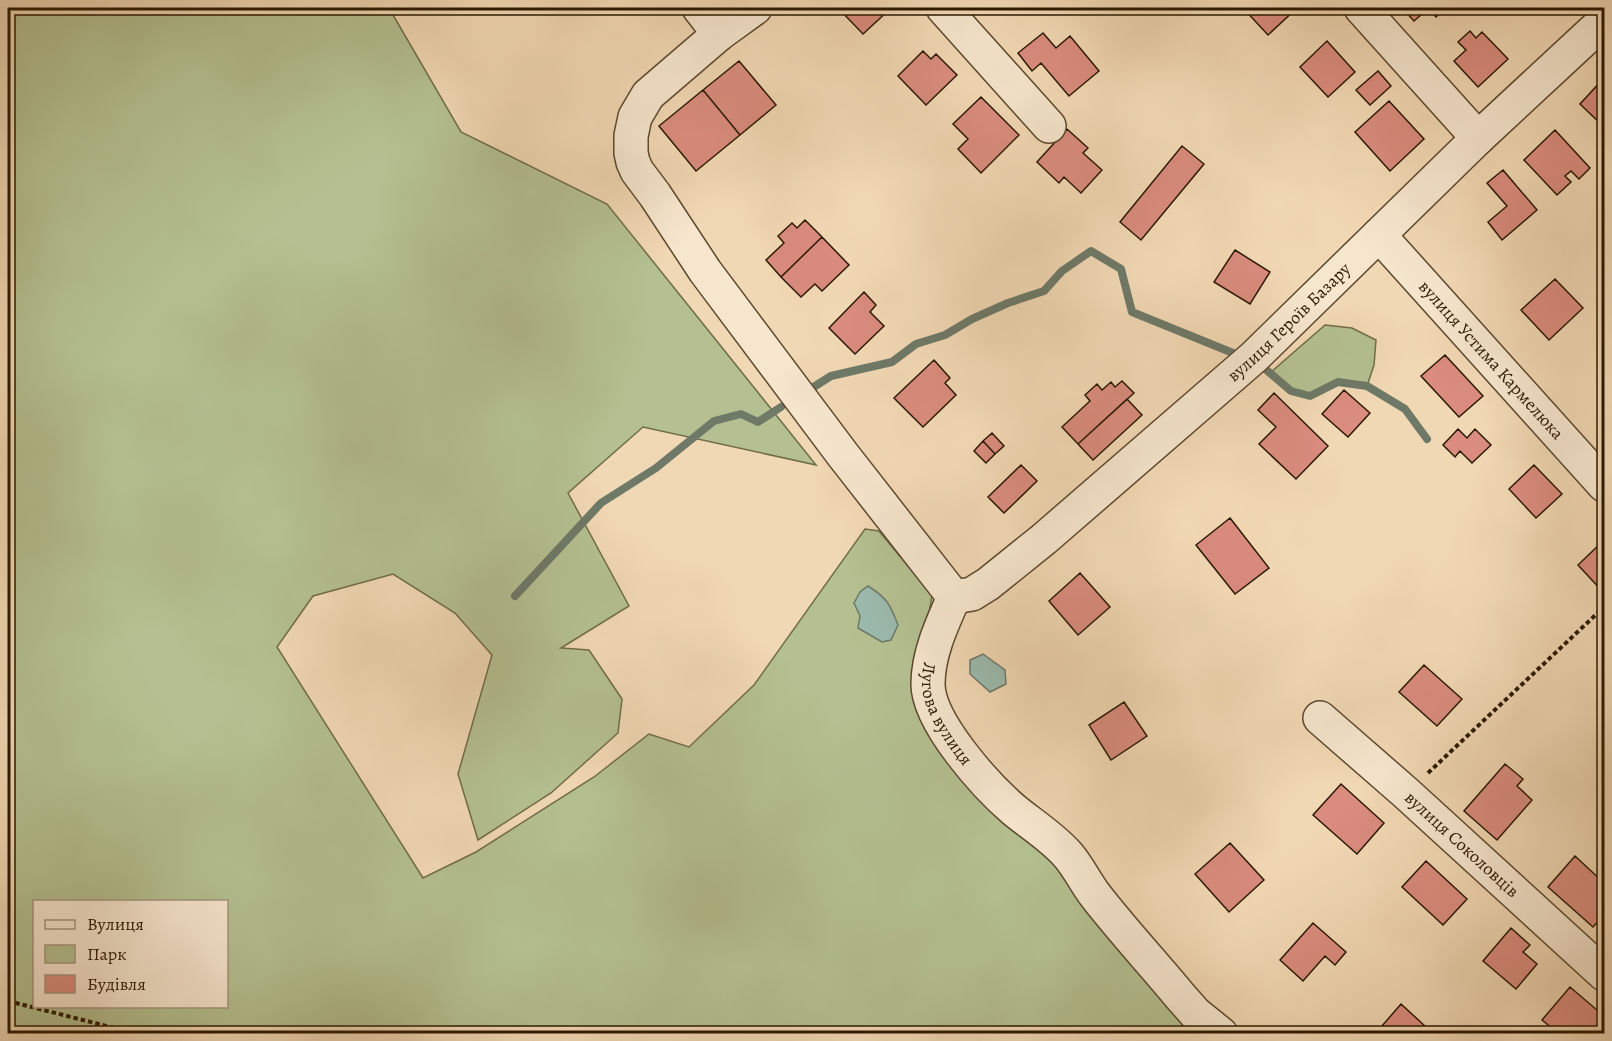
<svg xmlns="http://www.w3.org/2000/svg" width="1612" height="1041" font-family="Alegreya,serif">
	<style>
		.green { fill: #b4c091; stroke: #706c48; stroke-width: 1.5; fill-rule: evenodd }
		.water { fill: #9bbaad; stroke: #6e7968; stroke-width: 1.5 }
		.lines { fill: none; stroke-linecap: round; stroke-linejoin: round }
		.stream { stroke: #6e7968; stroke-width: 8 }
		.building { fill: #da8c7e; stroke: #2b1800; stroke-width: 1.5 }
		.minor-casing { stroke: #5c482d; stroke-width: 36 }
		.path { stroke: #2b1800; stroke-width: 4; stroke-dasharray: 4.5 3; stroke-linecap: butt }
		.minor { stroke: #f6e6ce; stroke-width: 33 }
		.labels { text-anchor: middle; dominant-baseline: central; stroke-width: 4.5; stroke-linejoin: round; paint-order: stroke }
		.street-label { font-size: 18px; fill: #2b1800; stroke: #f6e6ce }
	</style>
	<rect width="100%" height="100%" fill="#f1d8b4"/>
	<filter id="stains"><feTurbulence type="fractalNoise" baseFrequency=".00333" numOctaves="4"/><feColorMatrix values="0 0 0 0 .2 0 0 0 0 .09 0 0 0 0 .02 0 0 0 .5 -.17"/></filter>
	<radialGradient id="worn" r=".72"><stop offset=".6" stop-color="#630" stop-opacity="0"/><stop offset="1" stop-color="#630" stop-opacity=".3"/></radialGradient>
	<path class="green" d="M8,8H389L461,132L607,204L816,465L643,427L568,493L629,606L561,648L589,650L622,699L618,733L551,793L478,840L458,774L492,655L455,613L393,574L313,596L277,647L423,878L476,852L594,777L649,734L689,747L754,685L865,529L879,531L932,595L923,653L917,702L1052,853L1197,1033H8ZM34,902H226V1006H34Z
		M1325,325L1352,328L1376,340L1374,365L1367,386L1338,383L1310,396L1291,391L1270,373Z"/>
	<path class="water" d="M868,586C887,598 890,604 898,625L891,640L882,642L858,628L860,616L854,603L860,592Z
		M983,654L1005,670L1006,684L990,692L970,674V660Z"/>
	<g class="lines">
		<path class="stream" d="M1264,368L1291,391L1310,396L1338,382L1367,386L1405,409L1427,439
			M812,388L831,376L892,362L916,344L945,335L972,319L1008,303L1044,291L1062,271L1091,251L1121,269L1132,312L1233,353
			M515,596L601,503L656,468L714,421L741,414L758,422L781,407"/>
	</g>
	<path class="building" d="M838,8H889L890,9L863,34Z
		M1243,8H1297L1268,35Z
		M1402,8H1446L1436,17L1429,8L1414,21Z
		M1470,31L1476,38L1482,32L1508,59L1478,87L1454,61L1466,50L1458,42Z
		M1043,33L1056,48L1070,36L1099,71L1069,96L1041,63L1032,71L1018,53Z
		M1327,41L1355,72L1328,97L1300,67Z
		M923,51L931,59L936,54L957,75L926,105L898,76Z
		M739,61L776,105L740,135L703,90Z
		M1378,71L1391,86L1370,105L1356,90Z
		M1604,78V127L1580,104Z
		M703,90L740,135L696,171L659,126Z
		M981,97L1019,135L981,173L958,149L968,139L953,124Z
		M1389,101L1424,139L1390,171L1355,132Z
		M1067,129L1088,148L1083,153L1102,170L1081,193L1064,177L1059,183L1037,162Z
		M1555,130L1590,168L1579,179L1571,171L1565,176L1571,182L1557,195L1524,160Z
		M1182,146L1204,164L1141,240L1120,222Z
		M1503,170L1537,210L1502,240L1488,222L1507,206L1487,183Z
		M805,220L822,237L781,277L766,260L784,243L778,236L792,223L797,228Z
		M822,237L849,265L822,291L815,284L801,297L781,277Z
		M1235,250L1270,272L1250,304L1214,282Z
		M1555,279L1583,308L1549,340L1521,310Z
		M864,292L876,305L870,312L884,326L855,354L829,328Z
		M1445,355L1483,396L1459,417L1421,376Z
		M934,360L950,378L945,383L956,395L923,427L894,398Z
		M1122,381L1134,393L1078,444L1062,427L1090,401L1085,395L1097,384L1102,390L1111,382L1115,387Z
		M1344,390L1370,413L1348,437L1322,414Z
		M1274,393L1328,446L1296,479L1259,444L1276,427L1258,410Z
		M1127,399L1142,415L1093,460L1078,444Z
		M1458,429L1467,438L1475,429L1491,445L1472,463L1460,451L1455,457L1443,445Z
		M992,433L1004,446L995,454L983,441Z
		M983,441L995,454L986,463L974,451Z
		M1021,465L1037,481L1004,513L988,497Z
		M1534,465L1562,494L1536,518L1509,489Z
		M1230,518L1269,568L1235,594L1196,545Z
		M1602,542L1604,544V593L1578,565Z
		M1080,573L1110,607L1078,635L1049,601Z
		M1424,665L1462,699L1437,726L1399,692Z
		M1124,702L1147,736L1111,760L1089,725Z
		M1505,764L1523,779L1517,786L1532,800L1497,840L1464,811Z
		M1341,784L1384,823L1357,854L1313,815Z
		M1230,843L1264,880L1229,912L1195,874Z
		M1575,856L1604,883V915L1593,927L1548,887Z
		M1426,861L1467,899L1443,925L1402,887Z
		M1313,923L1346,952L1335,965L1325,956L1303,981L1280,960Z
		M1511,928L1530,945L1523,952L1537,964L1516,989L1483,961Z
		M1570,987L1604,1016L1596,1027L1604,1034H1559L1542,1020Z
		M1401,1004L1426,1027L1420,1034H1375Z"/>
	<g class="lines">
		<defs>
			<g id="minor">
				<path d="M699,8L719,34"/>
				<path id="s1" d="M755,8L719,34L648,95L635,117L631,136V153L633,162L637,171L655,195L705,271L843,455L954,597C942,624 928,654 928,684C928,722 986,786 1014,810C1031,824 1052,837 1067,854C1078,866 1085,882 1095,895C1122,930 1152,962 1180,996L1195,1013L1221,1034"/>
				<path d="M943,8L1049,126"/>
				<path d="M1361,8L1478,138"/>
				<path id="s2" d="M1379,235L1604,485"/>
				<path id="s3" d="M954,597L972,594L988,584L1044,539L1254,357L1478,138L1604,21"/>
				<path id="s4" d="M1320,718L1406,793L1604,974"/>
			</g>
		</defs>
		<use href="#minor" class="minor-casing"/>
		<path class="path" d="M1428,773L1604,607
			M8,1001L138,1034"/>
		<use href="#minor" class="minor"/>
	</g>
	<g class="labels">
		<g class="street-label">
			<text stroke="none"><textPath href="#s3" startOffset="436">вулиця Героїв Базару</textPath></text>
			<text stroke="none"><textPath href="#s2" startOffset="168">вулиця Устима Кармелюка</textPath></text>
			<text stroke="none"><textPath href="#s1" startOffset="876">Лугова вулиця</textPath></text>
			<text stroke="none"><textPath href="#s4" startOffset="190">вулиця Соколовців</textPath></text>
		</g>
	</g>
	<rect width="1612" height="1041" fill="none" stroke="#f1d8b4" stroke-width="30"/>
	<rect x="9" y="9" width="1594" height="1023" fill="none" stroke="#2b1800" stroke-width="3"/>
	<rect x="15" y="15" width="1582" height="1011" fill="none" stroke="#2b1800" stroke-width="1.5"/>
	<rect x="33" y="900" width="195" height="108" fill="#f6e6ce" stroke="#a5947c" stroke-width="1.5"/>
	<rect x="45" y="920" width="30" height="9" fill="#f6e6ce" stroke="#a5947c" stroke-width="1.5"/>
	<text x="87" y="930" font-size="18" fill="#2b1800">Вулиця</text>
	<rect x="45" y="945" width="30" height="18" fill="#b4c091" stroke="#a5947c" stroke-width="1.5"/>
	<text x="87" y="960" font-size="18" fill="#2b1800">Парк</text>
	<rect x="45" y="975" width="30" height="18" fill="#da8c7e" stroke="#a5947c" stroke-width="1.5"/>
	<text x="87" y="990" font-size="18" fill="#2b1800">Будівля</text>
	<rect width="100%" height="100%" filter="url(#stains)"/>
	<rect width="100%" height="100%" fill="url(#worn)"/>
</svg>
